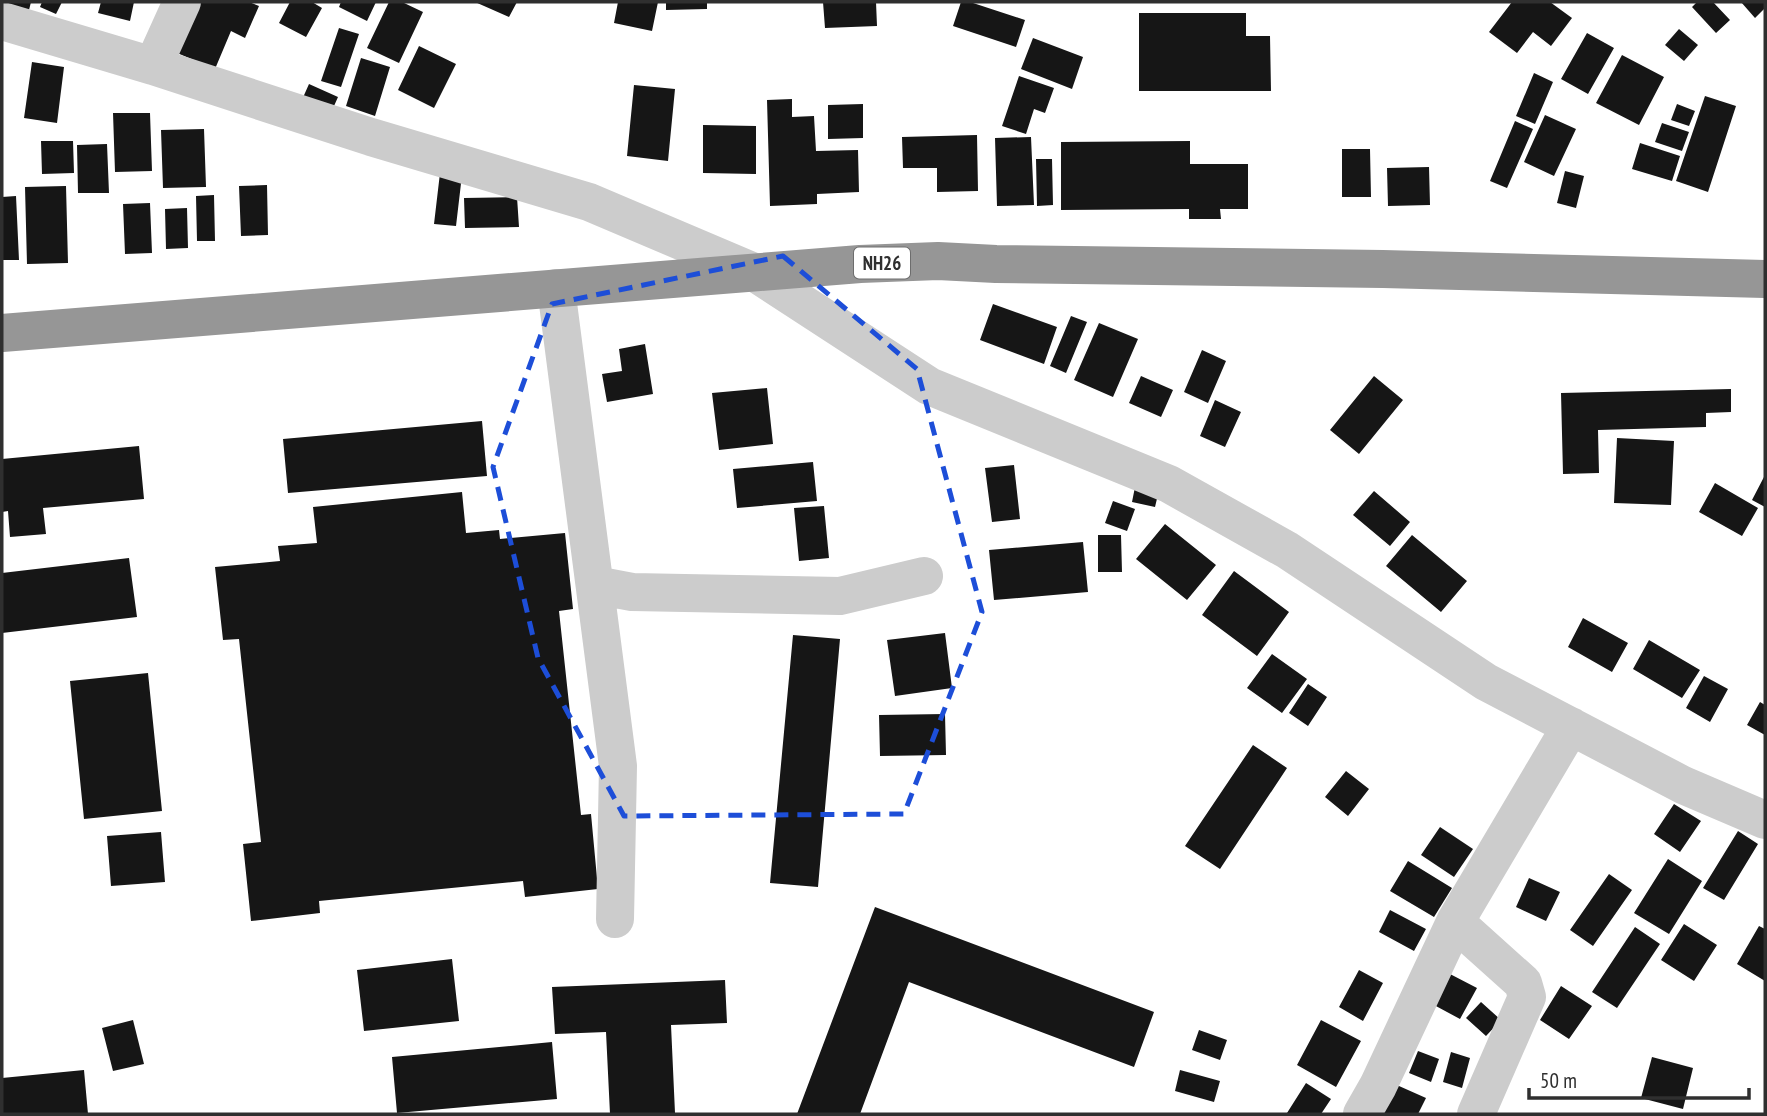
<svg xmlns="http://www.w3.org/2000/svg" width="1767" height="1116" font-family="'PT Sans Narrow',sans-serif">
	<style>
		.building { fill: #161616 }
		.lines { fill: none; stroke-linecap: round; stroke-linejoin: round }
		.minor { stroke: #ccc; stroke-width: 38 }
		.highway { stroke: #969696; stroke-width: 38 }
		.marked { fill: none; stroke: #1d4ed8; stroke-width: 5; stroke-dasharray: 14 9; stroke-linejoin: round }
		.labels { text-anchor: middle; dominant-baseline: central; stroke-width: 7; stroke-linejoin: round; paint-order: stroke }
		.shield { fill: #fff; stroke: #6d6d6d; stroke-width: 2 }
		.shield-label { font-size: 19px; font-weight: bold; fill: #2f2f2f }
	</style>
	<rect width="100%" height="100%" fill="#fff"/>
	<path class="building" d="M2,2H31L29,10Z
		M42,2H62L56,14L40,7Z
		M101,2H134L130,21L98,13Z
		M190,2H249L259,6L245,38L231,31L215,69L170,50Z
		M290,2H312L322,8L306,37L279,23Z
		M341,2H376L367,21L339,7Z
		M389,2H402L423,12L399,63L367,48Z
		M475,2H517L509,17Z
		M618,2H658L652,31L614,23Z
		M666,2H707V9L666,10Z
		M823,2H876L877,26L825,28Z
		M961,2H970L1025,20L1016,47L953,26Z
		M1512,2H1550L1572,18L1551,46L1533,32L1517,53L1489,32Z
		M1697,2H1713L1730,20L1716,33L1692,7Z
		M1741,2H1765V8L1755,18Z
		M1139,13H1246V36H1270L1271,91H1139Z
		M339,28L359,34L341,87L321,81Z
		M1679,29L1698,45L1684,61L1665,45Z
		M1587,33L1614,48L1588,94L1561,79Z
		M1033,38L1083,57L1072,89L1021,69Z
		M419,46L456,64L434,108L398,90Z
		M1622,55L1664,77L1639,125L1596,103Z
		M361,58L390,67L375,116L346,106Z
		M32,62L64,67L57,123L24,118Z
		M1534,73L1553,82L1535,124L1516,116Z
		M1019,76L1054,88L1045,113L1034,109L1026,134L1002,126Z
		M309,84L338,97L330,115L301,102Z
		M634,85L675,89L668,161L627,156Z
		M1705,96L1736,106L1708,192L1676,181Z
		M792,99V117L814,116L816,151L858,150L859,192L817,194V204L770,206L767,100Z
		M863,104V138L828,139V105Z
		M1677,104L1695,111L1689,126L1671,120Z
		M113,113H150L152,171L115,172Z
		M1545,115L1576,129L1554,176L1524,162Z
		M1515,121L1533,129L1507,188L1490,181Z
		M1662,123L1689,132L1682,151L1655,142Z
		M703,125L756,126V174L703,173Z
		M204,129L206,187L163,188L161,130Z
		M977,135L978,191L937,192V168H903L902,137Z
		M1031,137L1034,205L997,206L995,138Z
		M41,141H73L74,173L42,174Z
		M1190,141V164H1248V209H1220L1221,219H1189V209L1061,210V142Z
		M1640,143L1680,156L1672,181L1632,169Z
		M107,144L109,193H78L77,145Z
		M1342,149H1370L1371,197H1342Z
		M1036,159H1052L1053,205L1037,206Z
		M1429,167L1430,205L1388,206L1387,168Z
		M1565,171L1584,176L1576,208L1557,203Z
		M440,173L462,175L456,226L434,224Z
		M267,185L268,235L241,236L239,186Z
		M66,186L68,263L27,264L25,187Z
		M214,195L215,241H197L196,196Z
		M16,196L19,260H2V197Z
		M517,197L519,227L465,228L464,198Z
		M150,203L152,253L125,254L123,204Z
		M187,208L188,248L166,249L165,209Z
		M993,304L1057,327L1044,364L980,340Z
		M1071,316L1087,322L1066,373L1050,366Z
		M1099,323L1138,339L1113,397L1074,380Z
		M645,344L653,394L607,402L602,374L622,371L619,349Z
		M1202,350L1226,361L1208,403L1184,392Z
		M1141,376L1173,390L1161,417L1129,403Z
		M1374,376L1403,400L1359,454L1330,430Z
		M767,388L773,444L719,450L712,393Z
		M1731,389V412L1706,413V427L1598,430L1599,473L1563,474L1561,393Z
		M1215,400L1241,412L1225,447L1200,436Z
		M482,421L487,476L288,493L283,439Z
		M1617,438L1674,441L1671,505L1614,503Z
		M139,446L144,499L43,508L46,534L10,537L8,511L2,512V459Z
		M813,462L817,501L737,508L733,469Z
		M1014,465L1020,519L992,522L985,468Z
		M1765,475V507L1752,500Z
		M1137,477L1161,482L1155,507L1132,502Z
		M1715,483L1758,508L1742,536L1699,512Z
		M1374,491L1410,522L1390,546L1353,515Z
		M462,492L466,533L499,530L500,539L565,533L573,609L559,611L581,815L591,814L598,889L525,897L523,881L319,901L320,913L251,921L243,844L261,842L239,639L223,640L215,567L280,561L278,546L317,543L313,507Z
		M1113,501L1135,509L1127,531L1105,523Z
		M824,506L829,558L799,561L794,508Z
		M1165,524L1216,565L1187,600L1136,559Z
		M1098,535H1121L1122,572H1098Z
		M1412,535L1467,581L1441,612L1386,566Z
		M1083,542L1088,592L994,600L989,550Z
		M129,558L137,617L2,633V573Z
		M1234,571L1289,612L1257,656L1202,615Z
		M1583,618L1628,643L1612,672L1568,647Z
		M945,633L952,688L895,696L887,640Z
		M793,635L840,639L818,887L770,883Z
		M1649,640L1700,670L1682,698L1633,669Z
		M1272,654L1307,679L1282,713L1247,688Z
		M148,673L162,811L84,819L70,681Z
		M1704,676L1728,689L1710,722L1686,708Z
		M1308,684L1327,697L1308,726L1289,713Z
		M1760,702L1765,705V735L1747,725Z
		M945,714L946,755L880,756L879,715Z
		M1253,745L1287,768L1220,869L1185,846Z
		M1346,771L1369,789L1348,816L1325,797Z
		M1674,804L1701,821L1680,852L1654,834Z
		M1440,827L1473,849L1454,877L1421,855Z
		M1738,831L1758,844L1724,900L1703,888Z
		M161,832L165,882L111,886L107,836Z
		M1668,859L1702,881L1669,934L1634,913Z
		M1408,861L1452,888L1434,917L1390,891Z
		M1609,874L1632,890L1593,946L1570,930Z
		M1529,878L1560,892L1546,921L1516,907Z
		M875,907L1154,1012L1134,1067L909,982L860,1114H797Z
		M1390,910L1426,929L1414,951L1379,932Z
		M1684,924L1717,945L1694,981L1661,960Z
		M1759,926L1765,929V981L1737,964Z
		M1635,927L1660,944L1617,1008L1592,992Z
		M452,959L459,1021L364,1031L357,970Z
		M1359,970L1383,983L1363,1021L1339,1007Z
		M1450,974L1477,988L1460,1019L1434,1005Z
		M725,980L727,1023L671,1025L675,1113L610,1114L606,1032L555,1034L552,987Z
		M1561,986L1592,1006L1569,1039L1540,1020Z
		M1481,1002L1501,1020L1486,1036L1466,1018Z
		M133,1020L144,1064L113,1071L102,1028Z
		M1321,1020L1361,1041L1336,1087L1297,1065Z
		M1199,1030L1227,1040L1220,1060L1192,1050Z
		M552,1042L557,1099L397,1113L392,1057Z
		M1418,1051L1439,1059L1431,1082L1409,1073Z
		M1451,1052L1470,1058L1462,1088L1443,1082Z
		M1652,1057L1693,1068L1683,1109L1641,1098Z
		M84,1070L88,1114H2V1078Z
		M1180,1070L1220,1081L1214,1102L1175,1091Z
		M1390,1082L1426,1098L1418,1114H1377Z
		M1306,1083L1331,1099L1321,1114H1289L1287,1113Z"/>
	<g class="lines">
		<path class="minor" d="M2,21L153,66L371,137L589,202L754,272L929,386L1169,484L1287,550L1486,682L1683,785L1765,820
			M153,66L182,2
			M556,288L618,766L615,919
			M595,585L632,592L840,596L924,576
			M1455,922L1523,983L1527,997L1476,1114
			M1362,1114L1378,1086L1455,922L1571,726"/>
		<path class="highway" d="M2,333L860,264L938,261L996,264L1383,269L1765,279"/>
	</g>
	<path class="marked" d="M783,256L917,369L982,612L904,814L624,816L538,658L493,467L552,304Z"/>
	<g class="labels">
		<rect class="shield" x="854" y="247.5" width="56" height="31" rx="5"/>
		<g class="shield-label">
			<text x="882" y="263">NH26</text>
		</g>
	</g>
	<rect width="1767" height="1116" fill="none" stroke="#2f2f2f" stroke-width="7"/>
	<path d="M1529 1088v10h220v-10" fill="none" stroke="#2f2f2f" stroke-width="3.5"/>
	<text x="1540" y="1088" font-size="21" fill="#2f2f2f" stroke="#ffffff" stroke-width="5" paint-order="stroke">50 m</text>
</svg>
